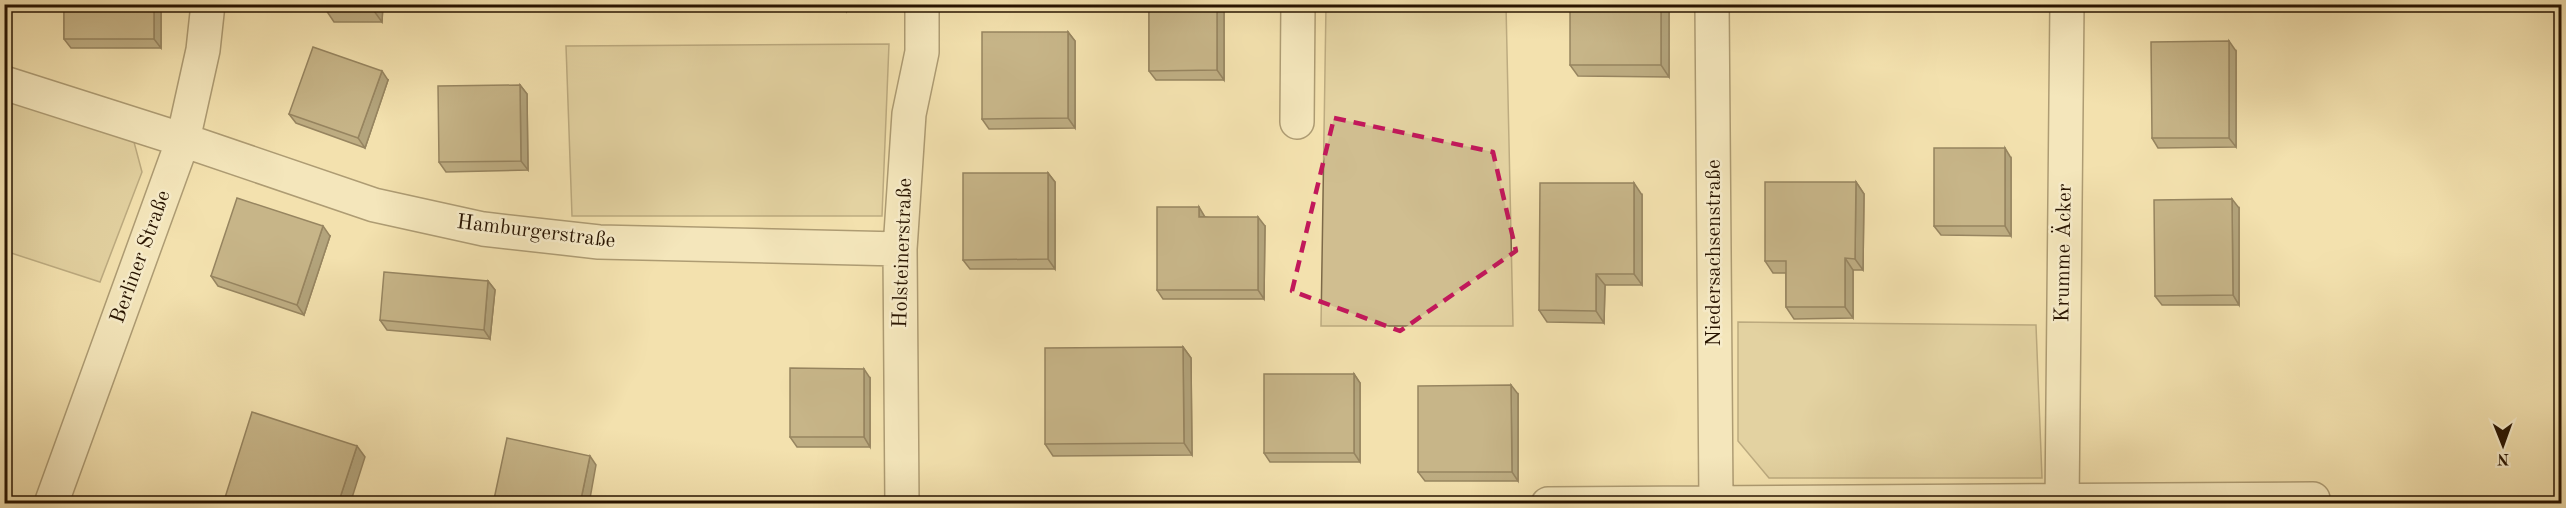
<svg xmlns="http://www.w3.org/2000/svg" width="2566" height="508" font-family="'Old Standard TT',serif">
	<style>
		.grass { fill: #d0be90; stroke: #7c6948; stroke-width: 1.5 }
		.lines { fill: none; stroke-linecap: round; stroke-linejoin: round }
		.street-casing { stroke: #5b472c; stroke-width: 36 }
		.street { stroke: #f7ecca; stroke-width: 33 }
		.wall { fill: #7e6d4d; stroke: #281400; stroke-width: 1.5 }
		.shaded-wall { fill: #66593f; stroke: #281400; stroke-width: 1.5 }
		.building { fill: #927f5a; stroke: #281400; stroke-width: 1.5 }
		.marked { fill: none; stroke: #c2185b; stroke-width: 4.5; stroke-dasharray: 12 8; stroke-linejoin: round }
		.labels { text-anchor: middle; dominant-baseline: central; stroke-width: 5; stroke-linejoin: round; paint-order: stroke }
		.street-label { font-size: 21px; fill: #281400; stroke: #f7ecca }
	</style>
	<rect width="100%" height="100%" fill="#f3e1ae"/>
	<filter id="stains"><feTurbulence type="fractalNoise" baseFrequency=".00333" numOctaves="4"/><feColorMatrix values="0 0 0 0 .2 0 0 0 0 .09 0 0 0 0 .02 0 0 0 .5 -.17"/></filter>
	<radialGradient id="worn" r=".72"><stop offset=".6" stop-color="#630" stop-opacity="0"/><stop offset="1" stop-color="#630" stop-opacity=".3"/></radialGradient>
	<path class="grass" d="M1326,5H1506L1513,326H1321Z
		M889,44L882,216H572L566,46Z
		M5,98L134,142L142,172L100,282L5,251Z
		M1738,322L2036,325L2042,478H1769L1738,441Z"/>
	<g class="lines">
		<defs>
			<path id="street" d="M1712,4L1716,501
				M4,83L183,140L374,205L483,229L599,242L900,249
				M1297,122L1298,4
				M51,504L183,140L203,50L208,4
				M902,504L900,249L909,114L922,52V4
				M1548,504L2313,499
				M2062,504L2067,4"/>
		</defs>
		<use href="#street" class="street-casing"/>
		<use href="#street" class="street"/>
	</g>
	<path class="wall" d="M64,4H161V48H71L64,39Z
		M383,4L382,22H334L326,10Z
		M612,4H846V11L615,9Z
		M1149,4H1224V80H1156L1149,71Z
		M1669,4V77L1578,76L1570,65Z
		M1068,32L1075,41V128L989,129L982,119Z
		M2236,51V147L2158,148L2152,138Z
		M388,80L365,148L296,123L289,114Z
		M520,85L527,94L528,170L446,172L439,162Z
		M2011,158V236L1941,235L1934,226Z
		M1048,173L1055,182V269H970L963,260Z
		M1856,182L1864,194L1863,270H1853V318L1794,319L1786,307V273H1773L1765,261Z
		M1642,195V285H1605L1604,323L1547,322L1539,310Z
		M2239,208V305H2162L2155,296Z
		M1205,217L1265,226L1264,299H1163L1157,290Z
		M330,236L304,315L218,286L211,276Z
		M488,281L495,290L490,339L387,330L380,320Z
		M1183,347L1191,358L1192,455L1053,456L1045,444Z
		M1354,374L1360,383V462H1270L1264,453Z
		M870,378V447H797L790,437Z
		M1518,394V481H1425L1418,472Z"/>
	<path class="shaded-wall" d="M154,4H161V48L154,39Z
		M374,4H383L382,22L374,11Z
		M842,4H846V11Z
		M1217,4H1224V80L1217,70Z
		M1661,4H1669V77L1661,65Z
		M1068,32L1075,41V128L1068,118Z
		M2229,41L2236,51V147L2229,138Z
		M382,71L388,80L365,148L358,138Z
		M520,85L527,94L528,170L521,161Z
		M2005,148L2011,158V236L2005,226Z
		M1048,173L1055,182V269L1048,259Z
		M1856,182L1864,194L1863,270L1855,259Z
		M1634,183L1642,195V285L1634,274Z
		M2232,199L2239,208V305L2233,295Z
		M1199,207L1205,217H1199Z
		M1258,217L1265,226L1264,299L1258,290Z
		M323,226L330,236L304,315L297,305Z
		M1845,258L1853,270V318L1845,307Z
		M1596,274L1605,285L1604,323L1596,311Z
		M488,281L495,290L490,339L484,330Z
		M1183,347L1191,358L1192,455L1184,443Z
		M864,369L870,378V447L864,437Z
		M1354,374L1360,383V462L1354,453Z
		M1511,385L1518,394V481L1512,472Z
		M357,446L365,457L350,504H338Z
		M590,456L596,465L589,504H580Z"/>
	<path class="building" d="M64,4H154V39H64Z
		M326,4H374V11L326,10Z
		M1149,4H1217V70L1149,71Z
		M1570,4H1661V65H1570Z
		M982,32H1068V118L982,119Z
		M2229,41V138H2152L2151,42Z
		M313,47L382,71L358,138L289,114Z
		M520,85L521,161L439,162L438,86Z
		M1934,148H2005V226H1934Z
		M963,173H1048V259L963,260Z
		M1765,182H1856L1855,259L1845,258V307H1786V261H1765Z
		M1540,183H1634V274H1596V311L1539,310Z
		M237,198L323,226L297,305L211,276Z
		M2232,199L2233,295L2155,296L2154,200Z
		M1157,207H1199V217H1258V290H1157Z
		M384,272L488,281L484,330L380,320Z
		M1183,347L1184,443L1045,444V348Z
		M790,368L864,369V437H790Z
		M1264,374H1354V453H1264Z
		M1511,385L1512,472H1418V386Z
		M252,412L357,446L338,504H223Z
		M507,438L590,456L580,504H493Z"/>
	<path d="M0 0H2566V508H0ZM1334,118L1493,152L1516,251L1400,331L1292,291Z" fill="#f3e1ae" fill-opacity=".55" fill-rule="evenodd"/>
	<path class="marked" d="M1334,118L1493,152L1516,251L1400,331L1292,291Z"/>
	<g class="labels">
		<g class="street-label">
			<text transform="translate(536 232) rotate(7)">Hamburgerstraße</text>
			<text transform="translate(903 253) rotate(-88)">Holsteinerstraße</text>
			<text transform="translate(1714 253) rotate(-90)">Niedersachsenstraße</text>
			<text transform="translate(2064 253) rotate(-89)">Krumme Äcker</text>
			<text transform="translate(141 257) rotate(-70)">Berliner Straße</text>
		</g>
	</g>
	<rect width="2566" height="508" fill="none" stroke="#f3e1ae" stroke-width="24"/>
	<rect x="6" y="6" width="2554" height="496" fill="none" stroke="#281400" stroke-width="3"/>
	<rect x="12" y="12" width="2542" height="484" fill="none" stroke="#281400" stroke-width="1.5"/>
	<g transform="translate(2503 445) rotate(179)" stroke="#f7ecca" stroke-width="4.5" paint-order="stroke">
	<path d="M0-4.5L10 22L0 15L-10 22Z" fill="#281400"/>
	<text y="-9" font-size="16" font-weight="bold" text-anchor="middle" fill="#281400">N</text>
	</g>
	<rect width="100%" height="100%" filter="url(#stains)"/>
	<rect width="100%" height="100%" fill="url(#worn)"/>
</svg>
